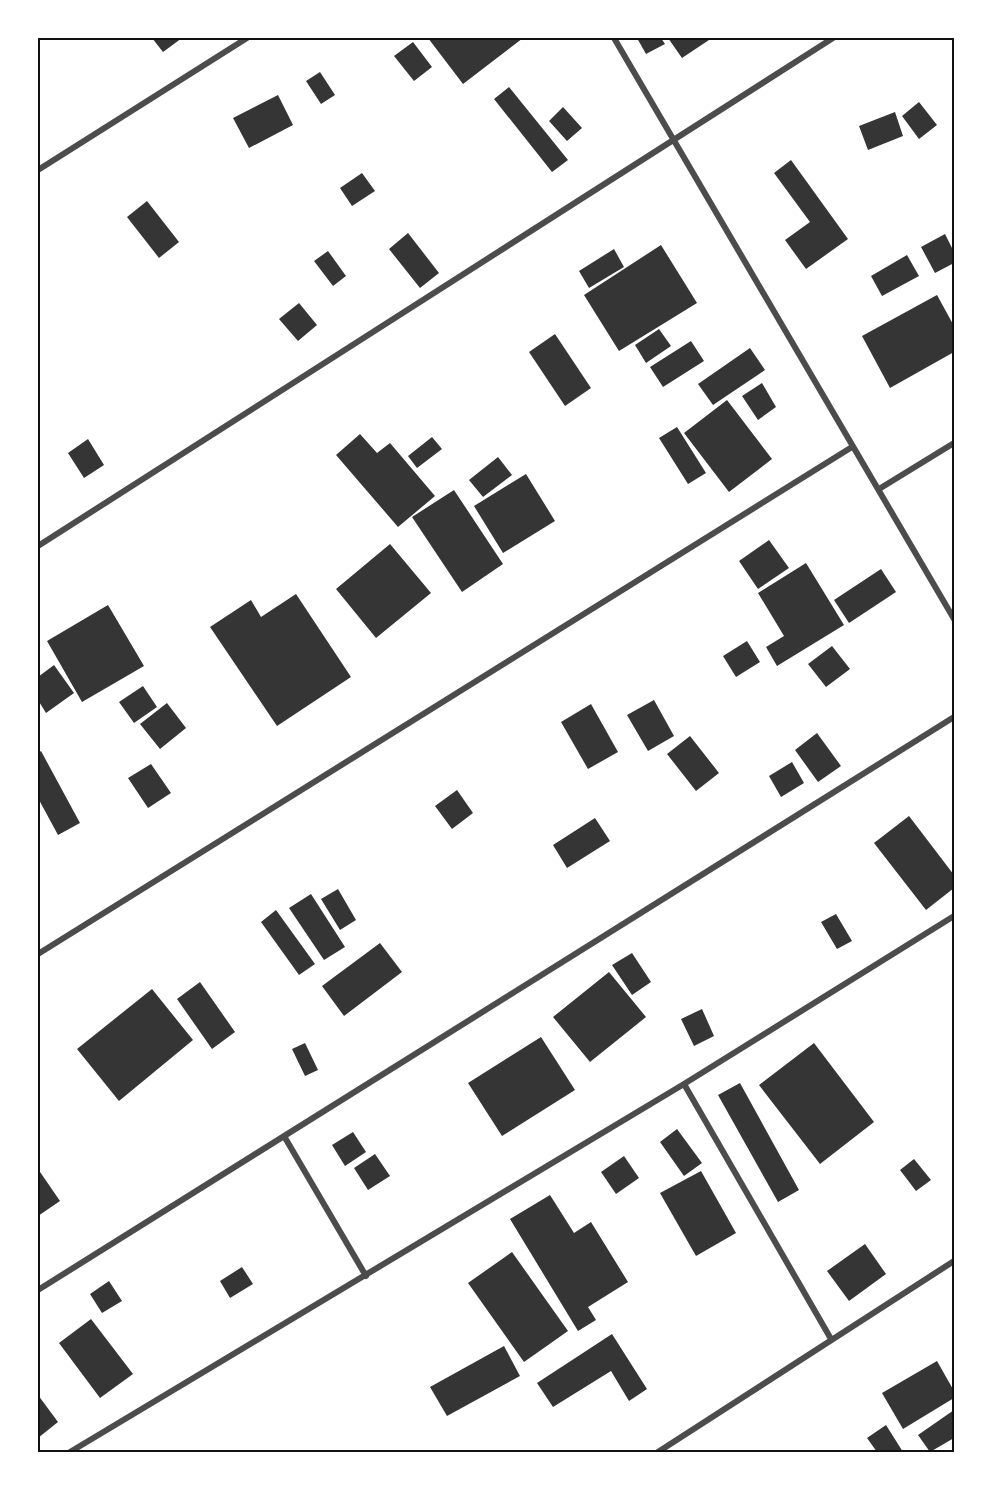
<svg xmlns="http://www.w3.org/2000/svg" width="992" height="1490" font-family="'Exo 2',sans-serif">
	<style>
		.building { fill: #353535 }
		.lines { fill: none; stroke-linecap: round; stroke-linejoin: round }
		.minor { stroke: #4c4c4c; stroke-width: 6 }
		.neatline { fill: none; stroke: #111; stroke-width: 2 }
	</style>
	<rect width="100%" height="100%" fill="#fff"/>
	<path class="building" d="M152,38H182L163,52Z
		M428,38H523L463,84Z
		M637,38H661L665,44L646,54Z
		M668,38H712L682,58Z
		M413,42L432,67L414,81L394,56Z
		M320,72L335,95L321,104L306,81Z
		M509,87L568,160L552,172L494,99Z
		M278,95L293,125L249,148L233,118Z
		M919,102L937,125L919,139L902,116Z
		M563,107L582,128L567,141L549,121Z
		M895,112L903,136L868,150L859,126Z
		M791,160L848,239L806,269L785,240L810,222L774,173Z
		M362,173L375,191L352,206L340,188Z
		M147,201L179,242L159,258L127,217Z
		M408,233L439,273L420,288L389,249Z
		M945,234L954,252V263L935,273L921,247Z
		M661,245L697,303L619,351L584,295Z
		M614,249L624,267L589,288L579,271Z
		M328,251L346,276L333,286L314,261Z
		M907,255L919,276L882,296L871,276Z
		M937,295L954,326V352L890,388L862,336Z
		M299,303L317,325L298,341L279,319Z
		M659,329L671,346L646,363L635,345Z
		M555,334L591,388L565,406L529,352Z
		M691,341L704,361L663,387L650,367Z
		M750,348L765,370L713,405L698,384Z
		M762,383L776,407L758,420L742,396Z
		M727,400L772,459L729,492L684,433Z
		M677,427L706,473L688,484L659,438Z
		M360,434L377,453L390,443L435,496L398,527L336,455Z
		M432,437L442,449L417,468L408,456Z
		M88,439L104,465L84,478L68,453Z
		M498,457L512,475L483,497L469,480Z
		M526,474L555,521L503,553L474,506Z
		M454,490L503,564L462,592L412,517Z
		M769,540L789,568L758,589L739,561Z
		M390,544L431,593L376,638L336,589Z
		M806,563L844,625L777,666L766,647L784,636L758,593Z
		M881,569L896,592L849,623L834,600Z
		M296,594L351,677L277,726L210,627L251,600L261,617Z
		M108,605L144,666L82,702L47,641Z
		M747,641L760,662L736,677L723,656Z
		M832,646L850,669L826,687L808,664Z
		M54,665L74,693L46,713L38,700V677Z
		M143,686L157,707L134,723L119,702Z
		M654,700L674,736L648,751L627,715Z
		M167,703L186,728L160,749L140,724Z
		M591,704L618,752L588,769L561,722Z
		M817,733L841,766L818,782L795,750Z
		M690,736L719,773L696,791L667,754Z
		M41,751L80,823L58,835L38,798V753Z
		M792,762L804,783L781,797L769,776Z
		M151,764L171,793L148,808L128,778Z
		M457,790L473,813L452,829L435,806Z
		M909,816L954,875V888L926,910L874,843Z
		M595,818L610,841L567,868L553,845Z
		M338,889L356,920L340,930L321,899Z
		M311,894L345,947L324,960L289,908Z
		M276,910L315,964L299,975L261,922Z
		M836,914L852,941L837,949L821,922Z
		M380,943L402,972L344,1016L322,986Z
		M632,953L651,982L632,995L612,965Z
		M609,972L646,1017L590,1062L553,1017Z
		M200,982L235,1032L212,1049L177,999Z
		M152,989L193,1040L119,1101L77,1049Z
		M702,1009L714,1036L694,1046L681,1019Z
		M541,1037L575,1090L502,1136L468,1083Z
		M305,1043L318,1070L305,1076L292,1049Z
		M814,1043L874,1122L820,1164L759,1085Z
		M740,1083L799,1190L778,1202L718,1095Z
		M677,1129L702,1163L684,1176L660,1142Z
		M353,1132L366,1152L345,1166L332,1145Z
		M375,1154L390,1176L368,1190L354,1168Z
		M624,1156L639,1178L616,1194L601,1172Z
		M914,1159L931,1180L916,1191L900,1170Z
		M38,1169L60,1201L38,1216Z
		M701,1171L736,1233L696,1256L660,1193Z
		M550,1195L574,1233L591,1222L628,1282L588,1307L596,1320L578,1331L510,1219Z
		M865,1244L886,1274L849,1301L827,1271Z
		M512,1252L568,1331L524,1362L468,1283Z
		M242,1267L253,1284L230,1298L220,1281Z
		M109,1281L122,1301L102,1313L90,1294Z
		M91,1319L133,1374L100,1398L59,1343Z
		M612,1334L647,1389L629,1401L611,1371L553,1407L537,1383Z
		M504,1346L520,1376L447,1416L430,1387Z
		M937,1361L954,1391V1398L903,1429L882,1393Z
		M38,1395L58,1422L38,1438Z
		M954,1410V1438L930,1452L918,1435Z
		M886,1425L903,1452H877L867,1438Z"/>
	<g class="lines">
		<path class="minor" d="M614,38L954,619
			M38,170L247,38
			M879,489L954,443
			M38,546L833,38
			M38,954L852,447
			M684,1084L831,1339
			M284,1136L366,1276
			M38,1290L954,717
			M70,1452L684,1084L954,916
			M658,1452L954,1261"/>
	</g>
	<rect width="992" height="1490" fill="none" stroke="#ffffff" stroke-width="78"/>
	<rect x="39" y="39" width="914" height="1412" class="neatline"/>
</svg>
